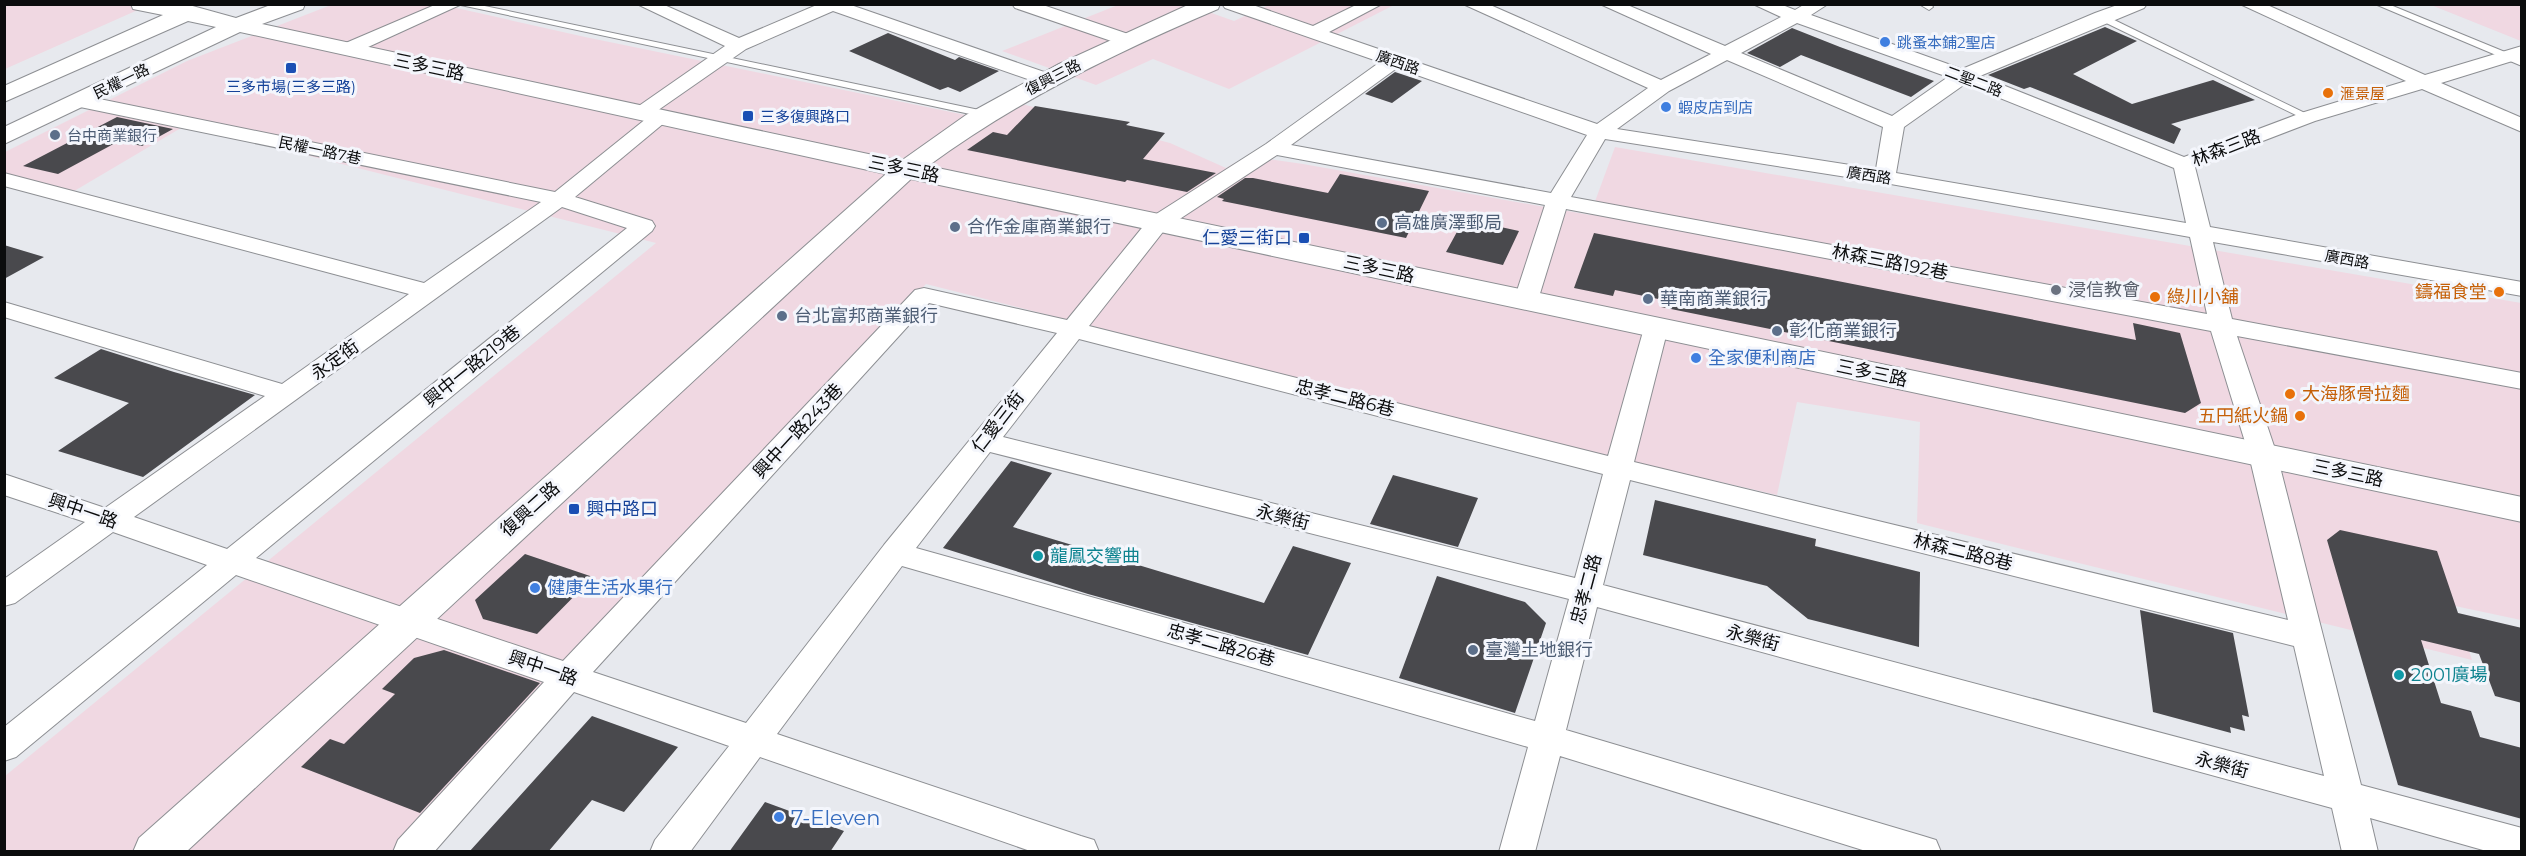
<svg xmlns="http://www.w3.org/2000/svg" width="2526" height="856" font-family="Montserrat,'Noto Sans TC',sans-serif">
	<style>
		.commercial { fill: #f0d8e2 }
		.building { fill: #49494d }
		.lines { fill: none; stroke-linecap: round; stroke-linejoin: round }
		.lane-casing { stroke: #8d8f93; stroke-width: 2 }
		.street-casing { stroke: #8d8f93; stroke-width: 2 }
		.secondary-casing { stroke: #8d8f93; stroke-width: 2 }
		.lane { fill: #fff; fill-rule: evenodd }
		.street { fill: #fff; fill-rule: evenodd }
		.secondary { fill: #fff; fill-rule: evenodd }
		.shop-dot { fill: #3f7fe0; stroke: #f4f6fc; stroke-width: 2 }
		.transit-dot { fill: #1a4fb4; stroke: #f4f6fc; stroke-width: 2 }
		.food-dot { fill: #e8710a; stroke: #f4f6fc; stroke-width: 2 }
		.service-dot { fill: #5c6f8a; stroke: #f4f6fc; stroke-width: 2 }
		.worship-dot { fill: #6b7280; stroke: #f4f6fc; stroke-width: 2 }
		.culture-dot { fill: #0f9aa8; stroke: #f4f6fc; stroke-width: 2 }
		.labels { text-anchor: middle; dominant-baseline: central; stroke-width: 6; stroke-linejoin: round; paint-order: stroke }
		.far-shop-label { font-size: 15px; fill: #366cbe; stroke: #f4f6fc; text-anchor: start }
		.far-street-label { font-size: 15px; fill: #0b0c0d; stroke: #f4f6fc }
		.far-transit-label { font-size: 15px; fill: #164399; stroke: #f4f6fc }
		.far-food-label { font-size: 15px; fill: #c56008; stroke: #f4f6fc; text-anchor: start }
		.far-service-label { font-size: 15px; fill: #4e5e75; stroke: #f4f6fc; text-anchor: start }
		.street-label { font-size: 18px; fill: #0b0c0d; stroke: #f4f6fc }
		.service-label { font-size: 18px; fill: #4e5e75; stroke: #f4f6fc; text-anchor: start }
		.transit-label { font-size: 18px; fill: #164399; stroke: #f4f6fc; text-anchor: end }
		.worship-label { font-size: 18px; fill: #5b616d; stroke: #f4f6fc; text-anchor: start }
		.food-label { font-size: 18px; fill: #c56008; stroke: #f4f6fc; text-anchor: end }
		.shop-label { font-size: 18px; fill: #366cbe; stroke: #f4f6fc; text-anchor: start }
		.culture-label { font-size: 18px; fill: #0d838f; stroke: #f4f6fc; text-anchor: start }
		.near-shop-label { font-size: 21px; fill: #366cbe; stroke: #f4f6fc; text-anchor: start }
	</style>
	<rect width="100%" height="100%" fill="#e7e9ee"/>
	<path class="commercial" d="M5,4L149,5L5,69Z
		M331,5H443L585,37L985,119L1018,103L1170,143L1226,168L1247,156L1303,164L1590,215L1615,147L2521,303V620L2455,606L2472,660L1917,523L1920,422L1797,402L1777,495L1594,453L926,284L397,851L5,852V776L656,243L186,125L59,200L5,185V152L187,61Z
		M1118,5H1189L1234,21L1269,5H1394L1229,89L1153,59L1096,85L1002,51Z
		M2431,5H2521V41Z"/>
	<path class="building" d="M2105,27L2137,41L2073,74L2132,104L2213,80L2255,100L2171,124L2181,129L2174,144L2030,87L2024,89L1988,75Z
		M1792,28L1840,47L1934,81L1911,97L1801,55L1780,67L1747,53Z
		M888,33L955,60L959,57L999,71L960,92L948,87L940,90L849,51Z
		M1395,72L1422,81L1392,103L1365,94Z
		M1035,106L1130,122L1126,125L1165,133L1143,159L1216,173L1187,192L1127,180L1125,182L967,150L993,132L1007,135Z
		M117,117L173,129L142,146L119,141L58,174L23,166Z
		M1340,174L1429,191L1406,238L1222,201L1224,199L1217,197L1245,178H1253L1328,193Z
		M1464,219L1519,231L1503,265L1446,252Z
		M1594,233L2136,340L2133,323L2180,333L2201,403L2185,413L1661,307L1663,300L1615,290L1613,296L1574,288Z
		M4,245L44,257L4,279Z
		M101,349L174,372L255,395L143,477L58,451L129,403L54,378Z
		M1011,461L1052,473L1013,527L1264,603L1293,546L1351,563L1308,655L1088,594L943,548Z
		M1393,475L1478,498L1458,547L1370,524Z
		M1655,500L1816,539L1815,546L1920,572L1919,647L1808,619L1767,586L1643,555Z
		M2340,530L2437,551L2458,613L2522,628V703L2495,696L2479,654L2421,640L2441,703L2471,711L2480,737L2522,748V819L2398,785L2327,540Z
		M525,554L593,577L537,634L483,619L475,600Z
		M1437,576L1525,602L1546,623L1515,713L1399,678Z
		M2140,610L2233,633L2249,717L2242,715L2245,731L2230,727L2231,733L2153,712Z
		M444,650L540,683L420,813L301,767L330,739L344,744L395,694L382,689L414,658Z
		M592,716L678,747L624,812L592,800L548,852H469Z
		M765,802L844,831L830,852H729Z"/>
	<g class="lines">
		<defs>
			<path id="lane" d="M456,4H475L984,111L989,114L984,117Z
				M1919,4H1931L1933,7L1929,10Z
				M2375,4H2388L2522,59V66Z
				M2098,15H2104L2313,117L2308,120L2304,119L2098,19Z"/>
			<path id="street" d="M437,4H462L355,53L348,55L339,49L341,45Z
				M637,4H662L739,38L819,4H848L1053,75L1056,79L1046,85L1039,83L833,11L746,49L654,113L667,114L670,118L575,197L652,221L655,226L652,231L256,558L563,661L915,290L924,288L1067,320L1150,218L1266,144L1380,62L1225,8L1222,4H1250L1313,26L1358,4H1382L1329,32L1597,124L1648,88L1463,4H1488L1661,80L1711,54L1600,4H1625L1725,46L1781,17L1753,4H1780L1795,10L1805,4H1828L1811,15L1962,69L2095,13L2120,4H2147L2144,8L1980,76L2184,157L2301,113L2406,81L2240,4H2265L2425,75L2522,46V58L2441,83L2522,118V132L2422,89L2315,121L2195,167L2210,227L2522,282V296L2213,242L2232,319L2522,373V389L2237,336L2277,455L2361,785L2522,828V852H2490L2370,818L2378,852H2342L2332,808L1597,607L1566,730L1923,836L1936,840L1941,852H1869L1560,756L1535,852H1499L1528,747L902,566L777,734L1081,836L1094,840L1099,852H1033L760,757L690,852H650L655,840L729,746L574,692L434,852H393L398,840L544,682L236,575L16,757L4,761V727L207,565L113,532L15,603L4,606V579L85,522L4,495V474L105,508L265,396L4,317V302L282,384L409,294L4,186V173L424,283L541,202L80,107L73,105L70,101L73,97L80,95L555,192L647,118H633L630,114L633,110L725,46ZM1797,23L1948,77L1892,116L1741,53ZM1727,60L1883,127L1876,169L1617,129L1669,91ZM1397,68L1587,135L1551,193L1291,145ZM1965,84L2174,168L2186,223L1896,173L1904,127ZM1605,139L1885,183L2190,237L2207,314L1571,197ZM1277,155L1545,205L1514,300L1517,305L1526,307L1535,305L1538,300L1566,209L2211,331L2249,455L2288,620L1634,462L1668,328L1665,323L1656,320L1647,323L1644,328L1608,456L1089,326L1166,228ZM562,207L627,228L227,549L134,517ZM929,303L1057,333L884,545L746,723L593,672ZM1079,339L1603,474L1575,578L1003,437ZM990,452L1569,599L1535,721L916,548ZM1630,480L2294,646L2324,776L1603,585Z
				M1012,4H1040L1134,36L1136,40L1127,46L1120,44L1015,8Z"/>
			<path id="secondary" d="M131,4L189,5L236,18L273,4H305L303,9L262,24L901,161L966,115L1059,64L1190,4H1220L1218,9C1115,53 1018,100 928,166L2522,497V522L911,179L186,852H133L139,838L886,174L240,32L4,144V127L216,27L188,21L4,102V86L163,15L133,9Z"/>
		</defs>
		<use href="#lane" class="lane-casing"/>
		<use href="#street" class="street-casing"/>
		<use href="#secondary" class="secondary-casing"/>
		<use href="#lane" class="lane"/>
		<use href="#street" class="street"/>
		<use href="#secondary" class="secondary"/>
	</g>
	<g class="shop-dot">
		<circle cx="1885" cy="42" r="6"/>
		<circle cx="1666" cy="107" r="6"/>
		<circle cx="1696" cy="358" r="6"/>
		<circle cx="535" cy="588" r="6"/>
		<circle cx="779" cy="817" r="6"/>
	</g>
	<g class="transit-dot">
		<rect x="285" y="62" width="12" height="12" rx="3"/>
		<rect x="742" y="110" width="12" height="12" rx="3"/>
		<rect x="1298" y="232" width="12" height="12" rx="3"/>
		<rect x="568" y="503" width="12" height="12" rx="3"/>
	</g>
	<g class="food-dot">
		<circle cx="2328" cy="93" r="6"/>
		<circle cx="2499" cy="292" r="6"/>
		<circle cx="2155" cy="297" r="6"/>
		<circle cx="2290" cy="394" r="6"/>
		<circle cx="2300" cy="416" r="6"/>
	</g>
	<g class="service-dot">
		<circle cx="55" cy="135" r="6"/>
		<circle cx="1382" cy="223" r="6"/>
		<circle cx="955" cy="227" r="6"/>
		<circle cx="1648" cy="299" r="6"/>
		<circle cx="782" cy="316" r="6"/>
		<circle cx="1777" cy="331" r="6"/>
		<circle cx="1473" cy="650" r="6"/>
	</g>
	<circle class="worship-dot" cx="2056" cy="290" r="6"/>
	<g class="culture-dot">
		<circle cx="1038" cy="556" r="6"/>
		<circle cx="2399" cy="675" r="6"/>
	</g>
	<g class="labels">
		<g class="far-shop-label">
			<text x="1897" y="42">跳蚤本鋪2聖店</text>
			<text x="1678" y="107">蝦皮店到店</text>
		</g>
		<g class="far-street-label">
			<text transform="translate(1398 62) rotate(19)">廣西路</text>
			<text transform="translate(1053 77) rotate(-27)">復興三路</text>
			<text transform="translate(121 81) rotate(-26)">民權一路</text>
			<text transform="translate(1974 81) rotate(21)">二聖二路</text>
			<text transform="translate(320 150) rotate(12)">民權一路7巷</text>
			<text transform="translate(1869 175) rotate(9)">廣西路</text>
			<text transform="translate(2347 259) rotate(10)">廣西路</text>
		</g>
		<g class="far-transit-label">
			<text x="291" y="86">三多市場(三多三路)</text>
			<text x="760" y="116" text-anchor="start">三多復興路口</text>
		</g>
		<g class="far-food-label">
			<text x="2340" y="93">滙景屋</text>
		</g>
		<g class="far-service-label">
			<text x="67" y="135">台中商業銀行</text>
		</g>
		<g class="street-label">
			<text transform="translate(429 67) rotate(12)">三多三路</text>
			<text transform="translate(2226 148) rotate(-21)">林森三路</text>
			<text transform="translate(904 169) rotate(12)">三多三路</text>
			<text transform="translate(1890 262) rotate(11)">林森三路192巷</text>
			<text transform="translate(1379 269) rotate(12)">三多三路</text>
			<text transform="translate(335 360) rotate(-36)">永定街</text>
			<text transform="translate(472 366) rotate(-39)">興中一路219巷</text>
			<text transform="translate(1872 373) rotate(12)">三多三路</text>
			<text transform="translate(1345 398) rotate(14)">忠孝二路6巷</text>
			<text transform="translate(998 422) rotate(-52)">仁愛三街</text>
			<text transform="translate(798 431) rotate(-47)">興中一路243巷</text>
			<text transform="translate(2348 473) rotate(12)">三多三路</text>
			<text transform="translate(530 509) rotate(-42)">復興二路</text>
			<text transform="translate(83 511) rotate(19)">興中一路</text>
			<text transform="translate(1283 517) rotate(14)">永樂街</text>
			<text transform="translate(1963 552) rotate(14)">林森二路8巷</text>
			<text transform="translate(1586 589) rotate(-75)">忠孝二路</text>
			<text transform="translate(1753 638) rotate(15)">永樂街</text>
			<text transform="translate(1221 645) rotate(16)">忠孝二路26巷</text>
			<text transform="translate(543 668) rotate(19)">興中一路</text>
			<text transform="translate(2222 765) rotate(15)">永樂街</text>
		</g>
		<g class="service-label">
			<text x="1394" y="223">高雄廣澤郵局</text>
			<text x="967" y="227">合作金庫商業銀行</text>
			<text x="1660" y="299">華南商業銀行</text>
			<text x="794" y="316">台北富邦商業銀行</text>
			<text x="1789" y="331">彰化商業銀行</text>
			<text x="1485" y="650">臺灣土地銀行</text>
		</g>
		<g class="transit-label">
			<text x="1292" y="238">仁愛三街口</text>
			<text x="586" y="509" text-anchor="start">興中路口</text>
		</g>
		<g class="worship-label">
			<text x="2068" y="290">浸信教會</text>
		</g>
		<g class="food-label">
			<text x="2487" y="292">鑄福食堂</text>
			<text x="2167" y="297" text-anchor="start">綠川小舖</text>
			<text x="2302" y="394" text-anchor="start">大海豚骨拉麵</text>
			<text x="2288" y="416">五円紙火鍋</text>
		</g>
		<g class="shop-label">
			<text x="1708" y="358">全家便利商店</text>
			<text x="547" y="588">健康生活水果行</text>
		</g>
		<g class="culture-label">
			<text x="1050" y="556">龍鳳交響曲</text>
			<text x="2411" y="675">2001廣場</text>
		</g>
		<g class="near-shop-label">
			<text x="791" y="817">7-Eleven</text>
		</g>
	</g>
	<rect width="2526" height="856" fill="none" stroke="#0b0c0d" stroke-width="12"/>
</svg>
